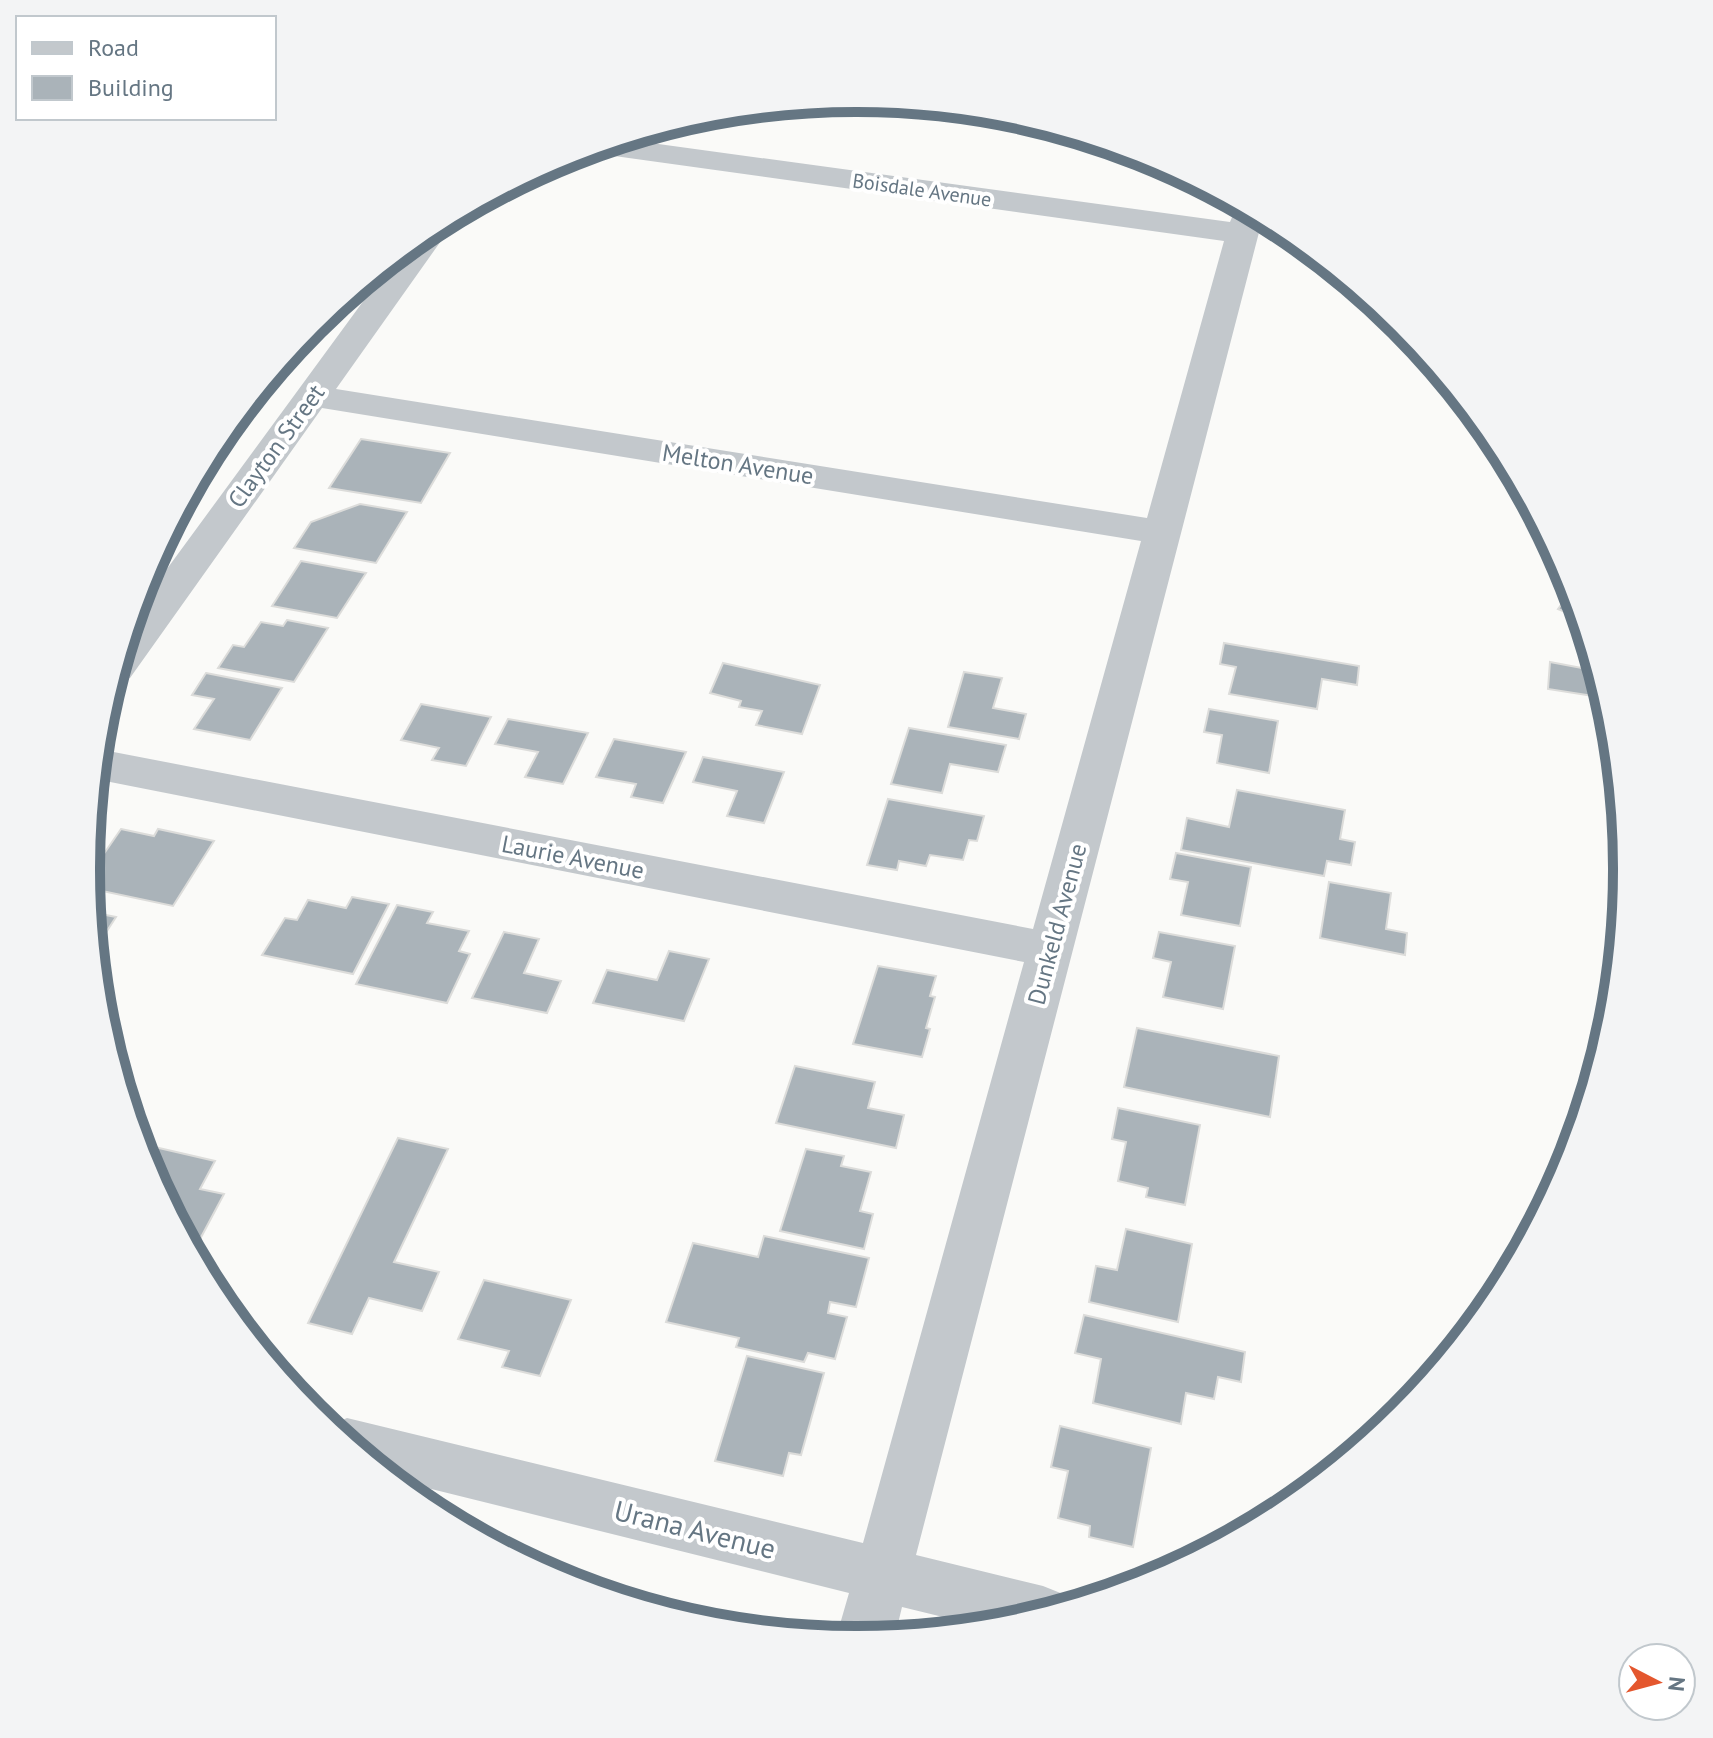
<svg xmlns="http://www.w3.org/2000/svg" width="1713" height="1738" font-family="'PT Sans',sans-serif">
	<style>
		.building { fill: #aab3b9; stroke: #dcdcda; stroke-width: 2 }
		.lines { fill: none; stroke-linecap: round; stroke-linejoin: round }
		.street { fill: #c3c8cc; fill-rule: evenodd }
		.labels { text-anchor: middle; dominant-baseline: central; stroke-width: 8; stroke-linejoin: round; paint-order: stroke }
		.far-street-label { font-size: 20px; fill: #657683; stroke: #fff }
		.street-label { font-size: 24px; fill: #657683; stroke: #fff }
		.near-street-label { font-size: 28px; fill: #657683; stroke: #fff }
		.rim { fill: none; stroke: #657683; stroke-width: 10 }
	</style>
	<rect width="100%" height="100%" fill="#fafaf8"/>
	<path class="building" d="M361,439L450,453L421,503L329,488Z
		M360,504L407,512L376,563L294,548L311,522Z
		M301,561L366,573L337,618L272,606Z
		M1573,589L1582,619L1558,609Z
		M287,620L328,628L294,682L218,668L233,645L244,647L261,622L283,626Z
		M1224,643L1359,666L1357,685L1322,679L1317,709L1229,694L1236,667L1220,664Z
		M1550,662L1598,671L1606,698L1548,689Z
		M723,663L820,685L802,734L756,725L762,711L739,707L741,701L710,693Z
		M964,672L1002,678L993,708L1026,714L1019,739L948,727Z
		M206,673L282,688L250,740L194,729L214,699L192,695Z
		M421,704L491,717L466,766L432,760L439,748L401,740Z
		M1209,709L1278,721L1269,773L1217,763L1222,735L1204,732Z
		M508,719L588,733L563,784L525,777L538,752L495,744Z
		M909,728L1006,745L998,772L950,764L942,793L891,784Z
		M614,739L686,752L663,803L631,797L636,784L596,777Z
		M703,757L784,772L764,823L727,816L737,791L693,782Z
		M1237,790L1345,810L1340,839L1355,842L1351,865L1327,861L1324,876L1181,850L1187,818L1229,827Z
		M888,799L984,816L977,841L969,840L963,860L930,855L926,866L899,861L897,870L867,865Z
		M121,829L154,836L158,829L214,841L173,906L88,888L87,863L91,857L101,858Z
		M1176,853L1251,867L1240,926L1181,915L1188,882L1170,879Z
		M1329,882L1391,893L1386,929L1407,933L1405,955L1320,938Z
		M352,897L389,904L353,974L262,955L285,918L297,920L308,900L346,908Z
		M397,905L433,912L427,923L469,931L459,951L470,954L447,1003L356,984Z
		M90,912L116,917L94,951Z
		M504,932L539,939L524,973L561,981L547,1013L472,998Z
		M1159,932L1235,946L1223,1009L1163,997L1171,962L1153,958Z
		M669,951L709,959L684,1021L593,1003L607,970L657,980Z
		M878,966L936,976L930,996L935,997L926,1028L930,1029L922,1057L853,1044Z
		M1137,1028L1279,1056L1270,1117L1124,1087Z
		M795,1066L875,1082L868,1108L904,1115L896,1148L776,1123Z
		M1118,1108L1200,1125L1185,1205L1146,1197L1148,1188L1118,1181L1126,1142L1112,1139Z
		M398,1138L448,1149L394,1262L439,1272L422,1311L369,1298L352,1334L308,1323Z
		M146,1145L215,1161L200,1189L224,1194L199,1241L189,1239L187,1243L144,1163L141,1153Z
		M806,1149L844,1156L841,1166L871,1172L860,1211L873,1214L864,1249L780,1231Z
		M1126,1229L1192,1244L1178,1322L1089,1302L1096,1266L1117,1270Z
		M764,1236L869,1258L856,1307L830,1302L828,1313L847,1317L835,1359L808,1353L804,1362L736,1347L739,1338L666,1322L693,1243L758,1257Z
		M484,1280L571,1300L540,1376L502,1367L509,1351L458,1339Z
		M1084,1315L1245,1352L1241,1382L1218,1377L1214,1399L1186,1393L1181,1424L1093,1403L1101,1359L1075,1353Z
		M747,1356L824,1373L801,1455L789,1453L783,1476L715,1461Z
		M1060,1426L1151,1448L1133,1547L1089,1537L1090,1526L1058,1518L1068,1471L1051,1467Z
		M660,1597L732,1614L728,1627L706,1625L656,1609Z"/>
	<g class="lines">
		<path class="street" d="M622,139L1230,222L1238,203L1263,217L916,1555L1043,1586L1063,1594L1068,1606L1006,1625L984,1627L902,1607L895,1636L856,1639L836,1638L849,1593L391,1479L327,1427L347,1418L863,1543L1024,962L95,779L98,749L1033,929L1141,541L322,408L130,678L112,681L131,618L400,251L429,228L449,217L453,224L336,389L1147,518L1224,241L600,154L587,149Z"/>
	</g>
	<g class="labels">
		<g class="far-street-label">
			<text transform="translate(922 190) rotate(8)">Boisdale Avenue</text>
		</g>
		<g class="street-label">
			<text transform="translate(276 446) rotate(-54)">Clayton Street</text>
			<text transform="translate(738 464) rotate(9)">Melton Avenue</text>
			<text transform="translate(573 857) rotate(11)">Laurie Avenue</text>
			<text transform="translate(1057 924) rotate(-75)">Dunkeld Avenue</text>
		</g>
		<g class="near-street-label">
			<text transform="translate(695 1529) rotate(14)">Urana Avenue</text>
		</g>
	</g>
	<path d="M0 0H1713V1738H0ZM856 112H857A756 756 0 0 1 1613 868V870A756 756 0 0 1 857 1626H856A756 756 0 0 1 100 870V868A756 756 0 0 1 856 112Z" fill="#f3f4f5" fill-rule="evenodd"/>
	<path class="rim" d="M856 112H857A756 756 0 0 1 1613 868V870A756 756 0 0 1 857 1626H856A756 756 0 0 1 100 870V868A756 756 0 0 1 856 112Z"/>
	<rect x="16" y="16" width="260" height="104" fill="#ffffff" stroke="#c1c8cd" stroke-width="2"/>
	<rect x="32" y="42" width="40" height="12" fill="#c3c8cc" stroke="#c1c8cd" stroke-width="2"/>
	<text x="88" y="56" font-size="24" fill="#657683">Road</text>
	<rect x="32" y="76" width="40" height="24" fill="#aab3b9" stroke="#c1c8cd" stroke-width="2"/>
	<text x="88" y="96" font-size="24" fill="#657683">Building</text>
	<g transform="translate(1657 1682) rotate(96)"><circle r="38" fill="#ffffff" stroke="#c1c8cd" stroke-width="2"/>
	<path d="M0-6L14 30L0 20L-14 30Z" fill="#e4572e"/>
	<text y="-12" font-size="22" font-weight="bold" text-anchor="middle" fill="#657683">N</text>
	</g>
</svg>
